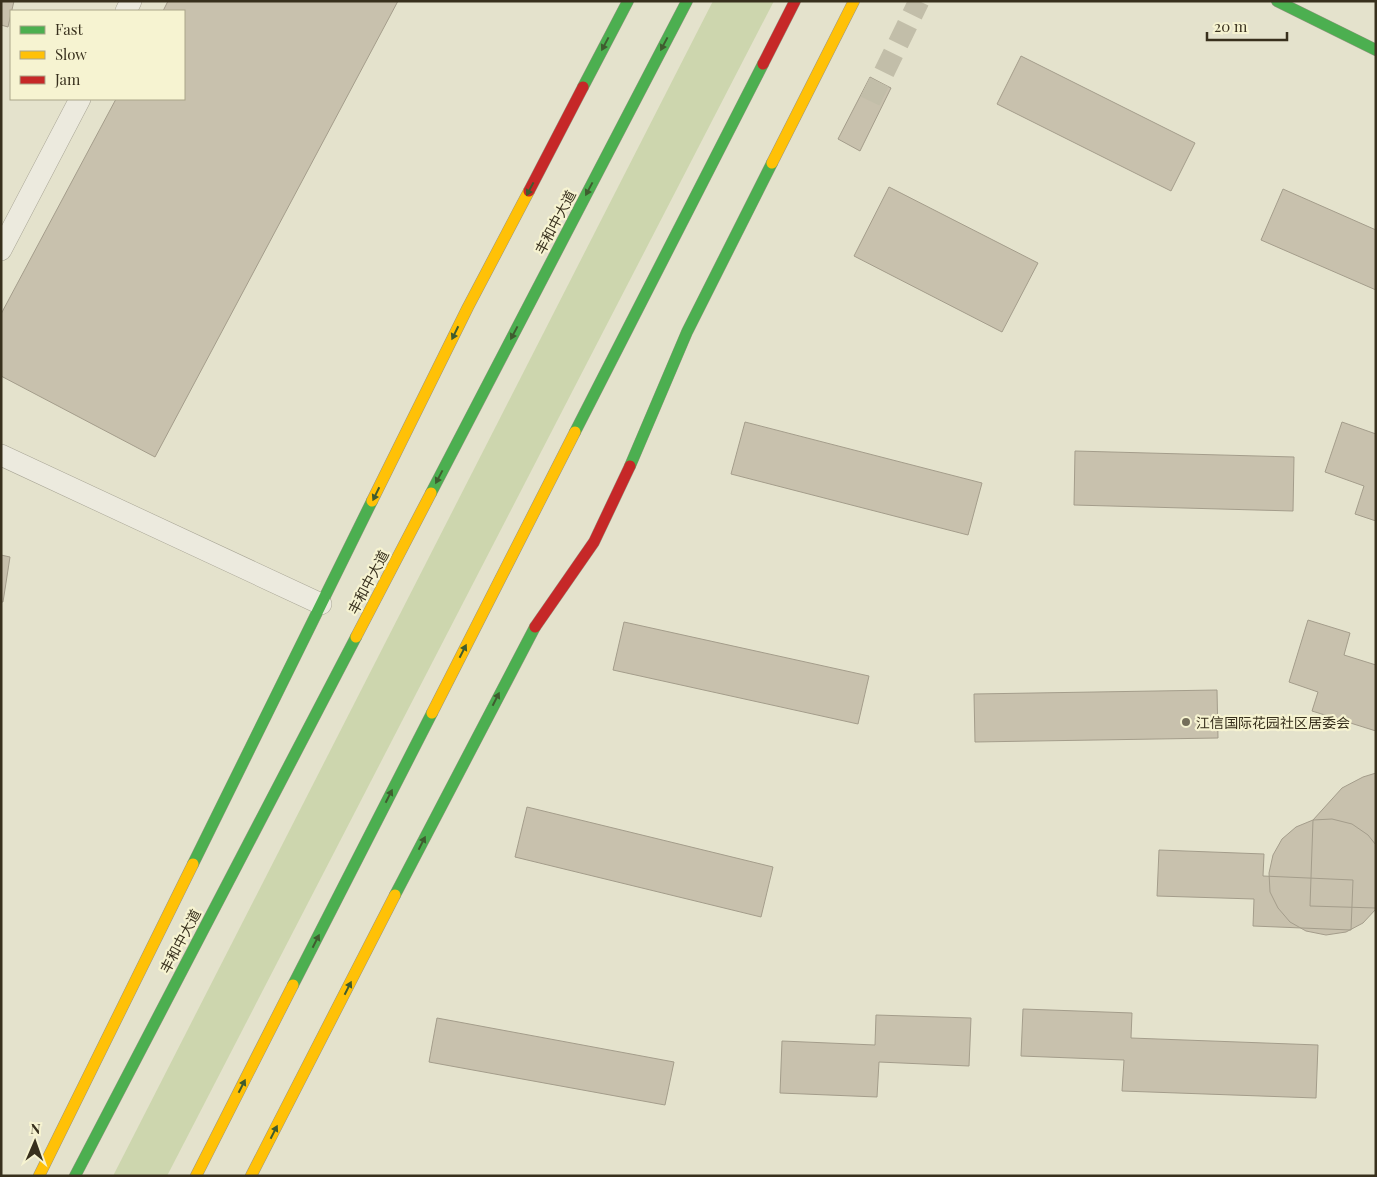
<svg xmlns="http://www.w3.org/2000/svg" width="1377" height="1177" font-family="'Playfair Display','Noto Sans SC',serif">
	<style>
		.green { fill: #cdd6ae }
		.building { fill: #c8c1ad; stroke: #a49d8b }
		.lines { fill: none; stroke-linecap: round; stroke-linejoin: round }
		.street-tunnel { stroke: #c2bea9; stroke-width: 21; stroke-dasharray: 21 11; stroke-linecap: butt }
		.street-casing { stroke: #a9a696; stroke-width: 22 }
		.fast-casing { stroke: #999585; stroke-width: 12 }
		.slow-casing { stroke: #999585; stroke-width: 12 }
		.jam-casing { stroke: #999585; stroke-width: 12 }
		.street { stroke: #eceade; stroke-width: 21 }
		.fast { stroke: #4caf50; stroke-width: 11 }
		.slow { stroke: #ffc107; stroke-width: 11 }
		.jam { stroke: #c62828; stroke-width: 11 }
		.oneway { fill: #3f5c2f }
		.poi-dot { fill: #746e5a; stroke: #f6f3d1; stroke-width: 2 }
		.labels { text-anchor: middle; dominant-baseline: central; stroke-width: 4.5; stroke-linejoin: round; paint-order: stroke }
		.street-label { font-size: 14px; fill: #38301d; stroke: #f6f3d1 }
		.poi-label { font-size: 14px; fill: #38301d; stroke: #f6f3d1; text-anchor: start }
	</style>
	<rect width="100%" height="100%" fill="#e4e2cc"/>
	<path class="green" d="M713,1H774L167,1176H113Z"/>
	<path class="building" d="M1,1H14L8,27L1,25Z
		M168,1H398L155,457L1,376V314L116,99H184V11H163Z
		M1021,56L1195,143L1171,191L997,104Z
		M870,77L891,88L860,151L838,139Z
		M889,187L1038,263L1002,332L854,256Z
		M1283,189L1376,230V290L1261,240Z
		M745,422L982,483L968,535L731,474Z
		M1342,422L1376,434V521L1355,514L1364,486L1325,472Z
		M1075,451L1294,457L1293,511L1074,505Z
		M1,555L10,557L3,602H1Z
		M1308,620L1350,633L1344,655L1376,665V731L1312,711L1318,692L1289,682Z
		M624,622L869,676L858,724L613,670Z
		M1217,690L1218,738L975,742L974,694Z
		M1376,773V908L1310,906L1313,820L1342,788L1363,777Z
		M527,807L773,867L761,917L515,857Z
		M1332,819L1352,824L1368,835L1376,845V909L1363,923L1346,932L1326,935L1306,931L1290,922L1278,908L1270,892L1269,873L1273,855L1282,839L1296,827L1313,820Z
		M1159,850L1264,854L1263,876L1353,880L1351,930L1253,926L1254,899L1157,896Z
		M1023,1009L1132,1013L1131,1038L1318,1045L1316,1098L1122,1091L1124,1060L1021,1056Z
		M876,1015L971,1018L969,1066L879,1062L877,1097L780,1093L782,1041L875,1045Z
		M437,1018L674,1062L665,1105L429,1062Z"/>
	<g class="lines">
		<path class="street-tunnel" d="M870,101L919,1"/>
		<defs>
			<path id="street" d="M126,11L131,1
				M1,250L80,99
				M1,455L321,604"/>
			<path id="fast" d="M1277,1L1376,50
				M583,87L628,1
				M575,432L763,64
				M630,466L687,332L772,163
				M431,493L687,1
				M193,864L372,501
				M395,895L535,627
				M293,985L432,713
				M75,1176L356,637"/>
			<path id="slow" d="M772,163L854,1
				M372,501L468,307L529,191
				M356,637L431,493
				M432,713L575,432
				M39,1176L193,864
				M196,1176L293,985
				M251,1176L395,895"/>
			<path id="jam" d="M763,64L795,1
				M529,191L583,87
				M535,627L594,542L630,466"/>
		</defs>
		<use href="#street" class="street-casing"/>
		<use href="#fast" class="fast-casing"/>
		<use href="#slow" class="slow-casing"/>
		<use href="#jam" class="jam-casing"/>
		<use href="#street" class="street"/>
		<use href="#fast" class="fast"/>
		<use href="#slow" class="slow"/>
		<use href="#jam" class="jam"/>
	</g>
	<defs><path id="oneway-solid" d="M-6-.8H1V-3.2L6.5 0L1 3.2V.8H-6Z" transform="scale(1.25)"/></defs>
	<g class="oneway">
		<use href="#oneway-solid" transform="translate(605 44) rotate(118)"/>
		<use href="#oneway-solid" transform="translate(664 44) rotate(118)"/>
		<use href="#oneway-solid" transform="translate(530 189) rotate(118)"/>
		<use href="#oneway-solid" transform="translate(589 189) rotate(118)"/>
		<use href="#oneway-solid" transform="translate(455 333) rotate(116)"/>
		<use href="#oneway-solid" transform="translate(514 333) rotate(118)"/>
		<use href="#oneway-solid" transform="translate(439 477) rotate(118)"/>
		<use href="#oneway-solid" transform="translate(376 494) rotate(116)"/>
		<use href="#oneway-solid" transform="translate(463 651) rotate(-63)"/>
		<use href="#oneway-solid" transform="translate(496 699) rotate(-63)"/>
		<use href="#oneway-solid" transform="translate(389 796) rotate(-63)"/>
		<use href="#oneway-solid" transform="translate(422 843) rotate(-63)"/>
		<use href="#oneway-solid" transform="translate(316 941) rotate(-63)"/>
		<use href="#oneway-solid" transform="translate(348 988) rotate(-63)"/>
		<use href="#oneway-solid" transform="translate(242 1086) rotate(-63)"/>
		<use href="#oneway-solid" transform="translate(274 1132) rotate(-63)"/>
	</g>
	<circle class="poi-dot" cx="1186" cy="722" r="5"/>
	<g class="labels">
		<g class="street-label">
			<text transform="translate(555 222) rotate(-62)">丰和中大道</text>
			<text transform="translate(368 582) rotate(-62)">丰和中大道</text>
			<text transform="translate(180 941) rotate(-62)">丰和中大道</text>
		</g>
		<g class="poi-label">
			<text x="1196" y="722">江信国际花园社区居委会</text>
		</g>
	</g>
	<rect width="1377" height="1177" fill="none" stroke="#38301d" stroke-width="5"/>
	<rect x="10" y="10" width="175" height="90" fill="#f6f3d1" stroke="#aaa589"/>
	<rect x="20" y="26" width="25" height="8" fill="#4caf50" stroke="#aaa589"/>
	<text x="55" y="35" font-size="15" fill="#38301d">Fast</text>
	<rect x="20" y="51" width="25" height="8" fill="#ffc107" stroke="#aaa589"/>
	<text x="55" y="60" font-size="15" fill="#38301d">Slow</text>
	<rect x="20" y="76" width="25" height="8" fill="#c62828" stroke="#aaa589"/>
	<text x="55" y="85" font-size="15" fill="#38301d">Jam</text>
	<g transform="translate(35 1142) rotate(2)" stroke="#f6f3d1" stroke-width="4" paint-order="stroke">
	<path d="M0-4L9 19L0 12L-9 19Z" fill="#38301d"/>
	<text y="-8" font-size="14" font-weight="bold" text-anchor="middle" fill="#38301d">N</text>
	</g>
	<path d="M1207 32v8h80v-8" fill="none" stroke="#38301d" stroke-width="2.5"/>
	<text x="1214" y="32" font-size="15" fill="#38301d" stroke="#f6f3d1" stroke-width="4" paint-order="stroke">20 m</text>
</svg>
